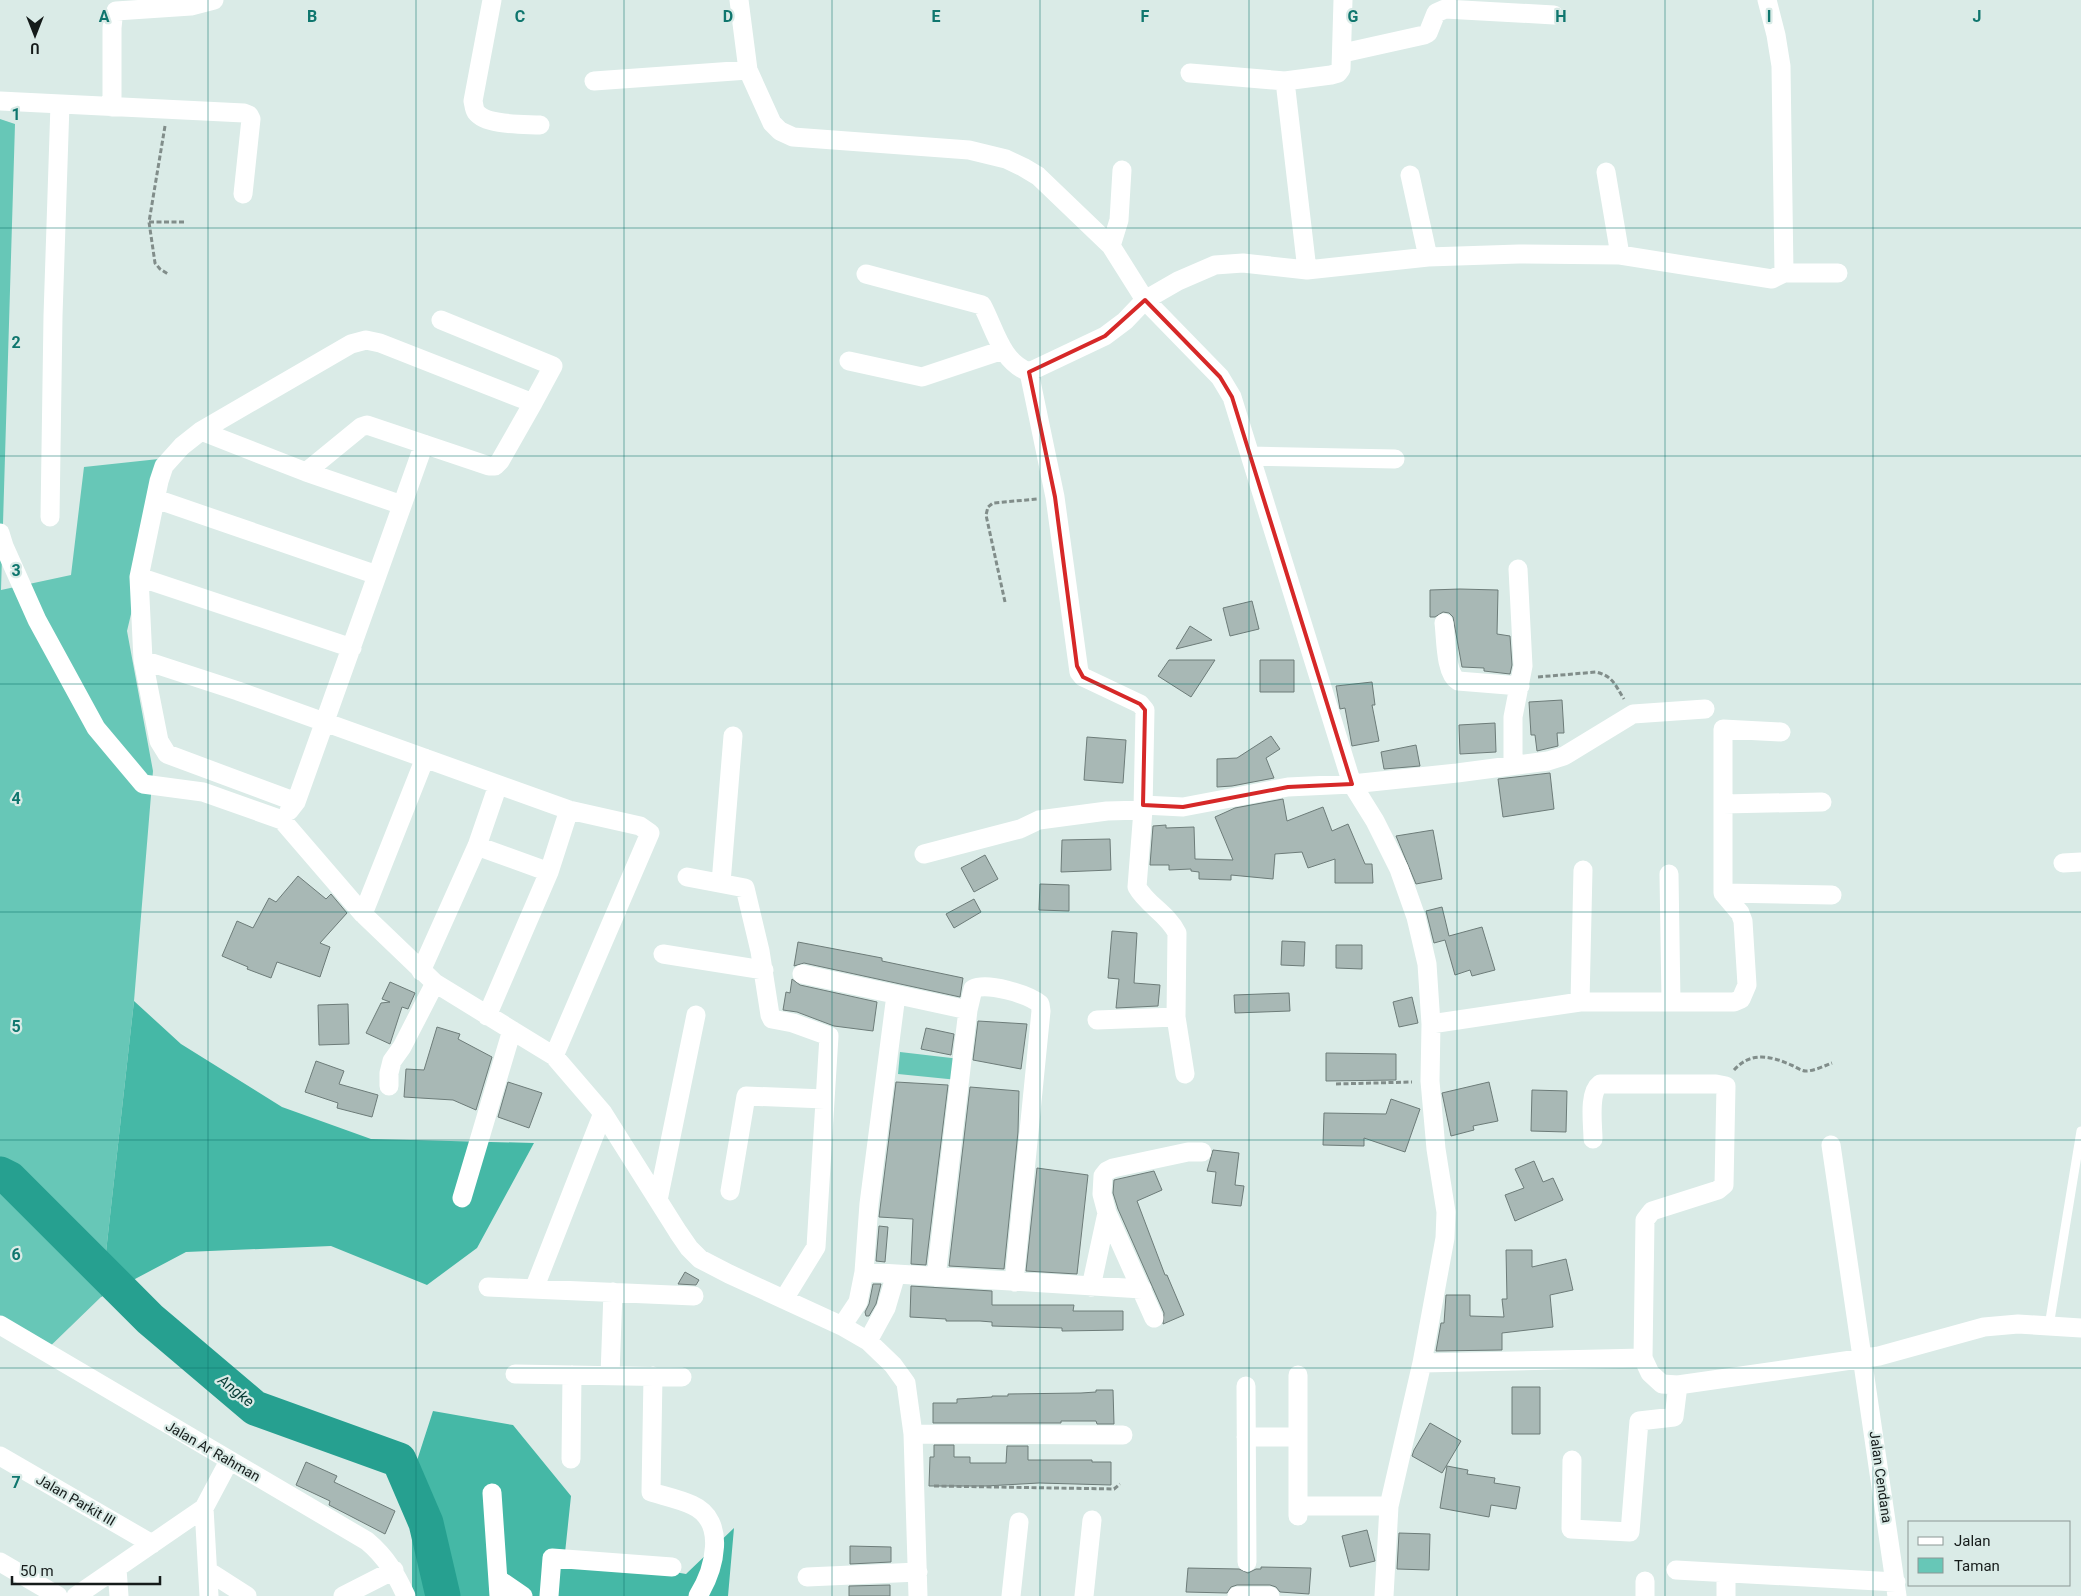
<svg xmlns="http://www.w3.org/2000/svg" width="2081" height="1596" font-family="Roboto,sans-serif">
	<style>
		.green { fill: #67c7b7 }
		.forest { fill: #45b8a6 }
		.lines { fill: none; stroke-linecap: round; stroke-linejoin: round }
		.river { stroke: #26a090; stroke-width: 35 }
		.building { fill: #a8b8b5; stroke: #6d7c79 }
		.path { stroke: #818d8a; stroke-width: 3; stroke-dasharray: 5 2.5; stroke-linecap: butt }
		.service { stroke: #fff; stroke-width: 9 }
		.minor { stroke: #fff; stroke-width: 19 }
		.marked { fill: none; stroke: #d62828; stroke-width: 4; stroke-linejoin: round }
		.grid { fill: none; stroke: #0f766e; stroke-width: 1; stroke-opacity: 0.55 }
		.labels { text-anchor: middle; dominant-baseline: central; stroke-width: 4.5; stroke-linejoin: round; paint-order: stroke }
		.street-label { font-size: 14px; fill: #151b1a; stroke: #daebe7 }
		.water-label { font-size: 15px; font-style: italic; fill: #063c35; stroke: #daebe7 }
		.grid-label { font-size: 16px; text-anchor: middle; font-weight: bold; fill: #0f766e; stroke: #daebe7; stroke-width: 4.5; stroke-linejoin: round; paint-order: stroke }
	</style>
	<rect width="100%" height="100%" fill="#daebe7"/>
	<path class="green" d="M0,119L15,124L1,590L71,575L84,467L168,458L127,631L153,771L134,1001L101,1297L39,1357L0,1335Z
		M900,1052L960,1059L958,1080L898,1074Z"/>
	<path class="forest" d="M134,1001L181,1044L282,1107L371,1139L534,1143L477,1248L427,1285L331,1246L186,1252L101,1297Z
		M433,1411L513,1425L571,1496L565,1553L686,1574L734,1528L728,1596H412V1476Z"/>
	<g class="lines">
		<path class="river" d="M0,1174L10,1179L150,1319L255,1408L399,1460L426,1523L443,1596"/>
	</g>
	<path class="building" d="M1460,589L1498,590L1497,634L1510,636L1512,665L1510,674L1484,671V668L1462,667L1453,617L1449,613L1443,612L1435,617H1430V590Z
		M1252,601L1259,629L1230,636L1223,608Z
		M1190,626L1212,640L1176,649Z
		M1169,660H1215L1191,697L1158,676Z
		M1260,660H1294V692H1260Z
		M1372,682L1375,705H1372L1379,741L1352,746L1345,708L1340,709L1336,686Z
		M1562,700L1564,733H1557L1558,746L1537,751L1535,735H1531L1529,702Z
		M1495,723L1496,752L1460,754L1459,725Z
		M1271,736L1280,749L1266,758L1274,778L1232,786L1217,787V759L1237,758Z
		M1087,737L1126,740L1123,783L1084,780Z
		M1416,745L1420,766L1384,769L1381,752Z
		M1550,773L1554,809L1503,817L1498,779Z
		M1283,799L1287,821L1323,807L1332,831L1348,824L1365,864H1372L1373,883H1335V859L1308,868L1302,852L1275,854L1273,879L1231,875V880L1199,879V872L1191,871V869L1169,870V865H1150L1153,826L1166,825V828L1194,827L1195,859L1233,860L1215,817L1235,808Z
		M1433,830L1442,879L1416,884L1396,836Z
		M1110,839L1111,870L1061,872L1062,840Z
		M985,855L998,879L974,892L961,868Z
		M298,876L326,899L331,894L347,913L320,943L330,947L320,977L277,962L271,978L247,969L248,967L222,956L237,921L253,928L269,898L276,902Z
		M1040,884L1069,885V911L1039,910Z
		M974,899L981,912L954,928L946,914Z
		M1442,907L1449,936L1482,927L1495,970L1472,976L1470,970L1455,975L1445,940L1434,943L1426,911Z
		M1112,931L1137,933L1134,983L1160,985L1158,1006L1116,1008L1119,979L1108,978Z
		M1282,941L1305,942L1304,966L1281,965Z
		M798,942L882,958V961L963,978L960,997L804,963L794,966Z
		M1336,945H1362V969L1336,968Z
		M792,979L800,985L877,1002L873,1031L834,1026L797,1012L783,1010L786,992L790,993Z
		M390,982L415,993L408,1009L402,1007L390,1044L366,1033L381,1003L390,1002L382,999Z
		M1289,993L1290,1011L1235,1013L1234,995Z
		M1412,997L1418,1023L1399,1027L1393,1002Z
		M348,1004L349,1044L319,1045L318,1005Z
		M978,1021L1027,1024L1021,1069L973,1060Z
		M437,1027L460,1034L458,1039L492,1057L476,1110L453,1100L404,1097L406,1069L424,1070Z
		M926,1028L954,1034L951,1055L921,1049Z
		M1326,1053L1396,1054V1080L1326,1081Z
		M316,1061L344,1071L339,1084L378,1095L372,1117L337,1108L338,1103L305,1092Z
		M508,1082L542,1093L529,1128L498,1117Z
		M896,1082L948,1085L926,1265L911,1264L913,1219L879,1217Z
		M1489,1082L1498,1121L1473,1126L1474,1130L1451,1136L1442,1093Z
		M970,1087L1019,1091L1018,1132L1004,1269L949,1266Z
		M1532,1090L1567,1091L1566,1132L1531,1131Z
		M1391,1099L1420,1109L1405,1152L1364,1138V1146L1323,1145L1324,1113L1386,1114Z
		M1213,1150L1239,1153L1235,1185L1244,1186L1241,1206L1212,1203L1216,1172L1207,1171Z
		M1534,1161L1543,1182L1553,1178L1563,1200L1515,1221L1505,1195L1524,1188L1515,1169Z
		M1037,1168L1088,1175L1077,1274L1026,1271Z
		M1154,1171L1162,1190L1137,1201L1165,1275H1167L1184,1315L1163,1324L1164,1313L1118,1209L1113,1193L1114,1180Z
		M879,1226L888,1227L885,1262L876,1261Z
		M1506,1250H1532V1267L1566,1259L1573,1290L1550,1295L1553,1327L1502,1333V1350L1436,1351L1441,1323H1444L1446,1295H1470V1316L1504,1317L1502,1299H1507Z
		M685,1272L699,1280L696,1285L678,1284Z
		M873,1284H881L876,1304L869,1316H866L865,1312L869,1304Z
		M911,1286L992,1291V1305H1074L1073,1311H1123V1330L1062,1331V1328L992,1326V1322L980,1321H946V1319L910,1317Z
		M1512,1387H1540V1434H1512Z
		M1096,1390H1113L1114,1424H1097L1096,1421H1061V1423H933V1403H957V1399L992,1397V1396H1008V1394L1081,1393L1096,1392Z
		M1430,1423L1461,1441L1442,1473L1412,1456L1414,1450Z
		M934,1445H954V1457H970V1463H1006L1007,1446H1028V1460H1092V1462H1111V1485L1039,1483L986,1486H929L930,1457H934Z
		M306,1462L337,1476L334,1482L395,1511L385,1534L329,1505L330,1501L296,1485Z
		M1447,1466L1468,1470L1467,1474L1495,1478L1494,1483L1520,1487L1516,1509L1491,1505L1489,1517L1440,1508Z
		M1367,1530L1375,1561L1350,1567L1342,1536Z
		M1399,1533L1430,1534L1429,1570L1397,1569Z
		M850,1546L891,1547V1562L850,1564Z
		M1261,1567L1311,1568L1309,1594L1280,1592L1276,1587L1270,1585H1237L1231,1587L1227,1593L1186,1592L1188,1568L1239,1569L1248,1573L1256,1569H1261Z
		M890,1585V1596H849V1586Z"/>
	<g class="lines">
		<path class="path" d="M165,126L149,222L155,263L160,269L168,274
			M149,222H186
			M1005,602L986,515L988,507L993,503L1037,499
			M1538,677L1596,672C1613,676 1615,685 1624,699
			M1734,1070C1751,1051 1771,1056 1791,1065C1796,1067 1801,1071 1806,1071C1814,1071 1824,1066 1832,1063
			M1336,1084L1412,1082
			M934,1486L1114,1489L1120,1484"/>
		<path class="service" d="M2049,1326L2081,1131"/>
		<path class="minor" d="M492,0L473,101C474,105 474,109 476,112C486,126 524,124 540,125
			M739,0L748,70L772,123L780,131L793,137L969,150L1006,159L1023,167L1038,176L1111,246L1145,300L1220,377L1232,397L1352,784L1375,821L1399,869L1416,917L1427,964L1431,1024L1430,1081L1436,1149L1446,1212L1445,1238L1422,1363L1389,1506L1384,1596
			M1767,0L1776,35L1781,66L1784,273
			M1343,53L1424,35L1428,33L1436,13L1445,9L1554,15
			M1190,73L1285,81
			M594,81L748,70
			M0,101L244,113L249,115L251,119L243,194
			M112,107V28L113,18L116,11L191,6L214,0
			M1606,172L1620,255
			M1410,175L1428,257
			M1111,246L1119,220L1122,170
			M1307,270L1285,81L1331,75L1338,73L1341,69L1343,0
			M866,274L982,305C995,329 1001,362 1029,372L1105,336L1125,321L1145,300L1178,281L1215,265L1243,263L1307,270L1428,257L1519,254L1620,255L1772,279L1784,273H1838
			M441,320L553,366L533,403
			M849,361L922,377L1003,350
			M1029,372L1055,497L1079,672L1083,677L1140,704L1145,710L1143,810L1137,887C1147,905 1168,914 1177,933L1176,1017L1185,1074
			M201,431L306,472L402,505
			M1251,456L1395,459
			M156,499L377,575
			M50,517L53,316L60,104
			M0,533L4,546L37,620L96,728L143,784L203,792L282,820L363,914L435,983L554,1056L603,1113L678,1232L689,1248L700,1259L729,1274L842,1326L868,1341L893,1365L906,1383L913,1434L918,1596
			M139,577L352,648
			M1444,623C1446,638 1445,673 1458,681L1520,686
			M143,660L238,691L569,810L640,826L650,833L554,1056
			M1513,764V717L1523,666L1518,569
			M296,802L167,754L159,741L143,660L139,577L159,481L164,466L182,446L201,431L351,344L366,340L380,343L533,403L500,461L495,466H489L367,425L361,427L306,472
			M1723,804L1822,802
			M1143,805L1183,807L1288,787L1352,784L1457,773L1548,761L1564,756L1633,714L1705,709
			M289,811L296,802L424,444
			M477,846L549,872
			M924,854L1020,829L1039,820L1107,811L1143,810
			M2063,863L2081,862
			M1669,874L1671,1002
			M687,877L745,888L760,951L770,1015L772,1019L793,1023L829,1036L816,1247L784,1299
			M721,883L733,736
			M1723,893L1832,895
			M363,914L425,758
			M663,954L764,970
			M421,971L477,846L498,785
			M802,974L968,1010
			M1580,1002L1583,870
			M487,1016L549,872L569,810
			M1097,1020L1176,1017
			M1431,1024L1580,1002H1734L1741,999L1747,985L1743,921L1740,913L1723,893V729L1781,732
			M389,1086V1073L392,1061L402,1047L435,983
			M1593,1139C1593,1125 1588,1093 1600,1084H1716L1726,1086L1724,1185L1718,1190L1652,1211L1645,1220L1643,1358L1650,1373L1662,1384L1678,1385L1879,1356L1984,1327L2018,1324L2081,1328
			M1831,1145L1897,1596
			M730,1191L746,1096L825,1099
			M462,1198L512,1030
			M658,1200L696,1015
			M864,1272L1142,1289
			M936,1277L968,1010L973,989C987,982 1028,994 1040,1004L1041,1011L1014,1282
			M488,1287L694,1296
			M1091,1287L1107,1213
			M534,1289L603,1113
			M1154,1318L1107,1213L1102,1194L1103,1176L1107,1171L1113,1168L1188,1152H1202
			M0,1325L367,1541C386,1557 396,1574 406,1596
			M842,1326L858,1302L864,1272L869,1204L896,995
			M868,1341L886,1308L896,1274
			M1422,1363L1643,1358
			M515,1374L682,1377
			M610,1375L613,1292
			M1298,1375V1516
			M653,1376L651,1492C664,1496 679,1499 692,1505C728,1521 714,1570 698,1596
			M1246,1386L1247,1562
			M913,1434L1123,1435
			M1246,1437H1298
			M0,1456L152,1544
			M571,1459L572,1375
			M1572,1460L1571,1529L1630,1532L1639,1421L1674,1417L1678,1385
			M492,1493L499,1596
			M1298,1506H1389
			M0,1562L58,1596
			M117,1569L119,1596
			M1676,1570L1896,1582
			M208,1571L247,1596
			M807,1577L918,1572
			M498,1579L523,1596
			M1645,1581V1596
			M76,1596L204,1508
			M209,1596L204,1508L229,1461
			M343,1596L394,1570
			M549,1596L552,1558L672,1567
			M1011,1596L1019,1522
			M1084,1596L1092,1520
			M1237,1596H1270
			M1726,1596V1573"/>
	</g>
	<path class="marked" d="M1145,300L1220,377L1232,397L1352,784L1288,787L1183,807L1143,805L1145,710L1140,704L1083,677L1077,666L1055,497L1029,372L1105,336Z"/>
	<path class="grid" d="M208,0V1596M416,0V1596M624,0V1596M832,0V1596M1040,0V1596M1249,0V1596M1457,0V1596M1665,0V1596M1873,0V1596M0,228H2081M0,456H2081M0,684H2081M0,912H2081M0,1140H2081M0,1368H2081"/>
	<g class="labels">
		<g class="street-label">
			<text transform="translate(213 1451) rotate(30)">Jalan Ar Rahman</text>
			<text transform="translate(1881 1477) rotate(82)">Jalan Cendana</text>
			<text transform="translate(76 1500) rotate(30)">Jalan Parkit III</text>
		</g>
		<g class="water-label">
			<text transform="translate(236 1391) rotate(39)">Angke</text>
		</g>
	</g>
	<g class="grid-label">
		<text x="104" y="22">A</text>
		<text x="312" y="22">B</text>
		<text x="520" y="22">C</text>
		<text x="728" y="22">D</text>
		<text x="936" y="22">E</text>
		<text x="1145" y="22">F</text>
		<text x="1353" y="22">G</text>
		<text x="1561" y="22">H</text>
		<text x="1769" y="22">I</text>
		<text x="1977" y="22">J</text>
		<text x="16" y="120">1</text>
		<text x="16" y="348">2</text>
		<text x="16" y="576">3</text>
		<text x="16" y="804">4</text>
		<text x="16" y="1032">5</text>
		<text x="16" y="1260">6</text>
		<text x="16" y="1488">7</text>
	</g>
	<rect x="1908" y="1521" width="162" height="65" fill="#daebe7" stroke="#8b9895"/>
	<rect x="1918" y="1537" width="25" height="8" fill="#ffffff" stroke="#8b9895"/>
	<text x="1954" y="1546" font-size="15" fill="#151b1a">Jalan</text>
	<rect x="1918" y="1558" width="25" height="15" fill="#67c7b7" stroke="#8b9895"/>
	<text x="1954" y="1571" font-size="15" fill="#151b1a">Taman</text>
	<g transform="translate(35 35) rotate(180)" stroke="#daebe7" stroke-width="4" paint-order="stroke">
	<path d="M0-4L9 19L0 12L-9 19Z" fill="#151b1a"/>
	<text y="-8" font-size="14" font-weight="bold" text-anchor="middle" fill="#151b1a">U</text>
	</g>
	<path d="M12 1576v8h148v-8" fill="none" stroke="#151b1a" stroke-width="2.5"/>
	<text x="20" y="1576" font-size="15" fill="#151b1a" stroke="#daebe7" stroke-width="4" paint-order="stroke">50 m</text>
</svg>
